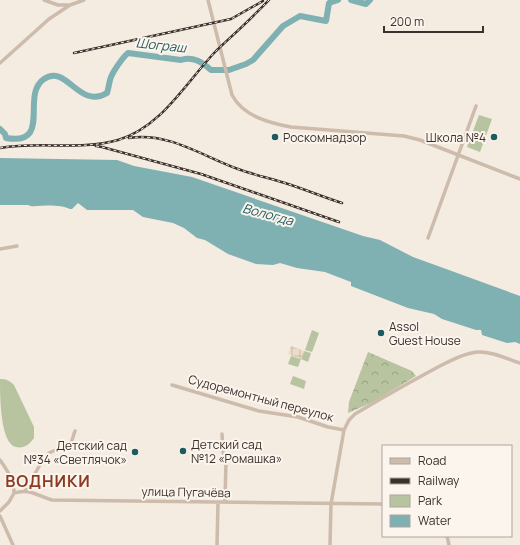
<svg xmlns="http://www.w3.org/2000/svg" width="520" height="545" font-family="Manrope,sans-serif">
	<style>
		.green { fill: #b8c4a0 }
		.forest { fill: url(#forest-crowns) }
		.plaza { fill: url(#plaza-grid) }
		.water { fill: #7fb0b2 }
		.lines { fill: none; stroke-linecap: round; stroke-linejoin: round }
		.river { stroke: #7fb0b2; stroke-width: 6 }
		.minor { stroke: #cdbbac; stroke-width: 3.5 }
		.rail-casing { stroke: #3b302b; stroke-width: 2.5 }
		.rail { stroke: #fbf5ee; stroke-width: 1; stroke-dasharray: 3; stroke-linecap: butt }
		.poi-dot { fill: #1f5a5e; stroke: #fbf5ee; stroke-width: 1.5 }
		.labels { text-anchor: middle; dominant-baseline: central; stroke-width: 4; stroke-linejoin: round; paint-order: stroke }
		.poi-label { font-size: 12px; fill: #3b302b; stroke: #fbf5ee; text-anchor: start }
		.street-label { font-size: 12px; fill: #3b302b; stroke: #fbf5ee }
		.water-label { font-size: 13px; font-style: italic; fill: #1f5a5e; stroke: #fbf5ee }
		.district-label { font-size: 16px; font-weight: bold; letter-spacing: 1px; fill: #8c3b22; stroke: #fbf5ee }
	</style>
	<defs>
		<pattern id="forest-crowns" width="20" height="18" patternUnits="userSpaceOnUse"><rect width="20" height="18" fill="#b8c4a0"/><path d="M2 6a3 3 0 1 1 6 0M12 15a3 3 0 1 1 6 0" fill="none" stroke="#97a083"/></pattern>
		<pattern id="plaza-grid" width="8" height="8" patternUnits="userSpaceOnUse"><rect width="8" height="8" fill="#ecdcc8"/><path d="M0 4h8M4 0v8" fill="none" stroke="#cbbdac"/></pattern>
	</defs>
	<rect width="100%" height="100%" fill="#f4ebe1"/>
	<path class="green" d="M479,115L492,119L480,152L467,147Z
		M312,330L319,333L312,352L305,350Z
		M304,351L311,353L308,362L301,359L298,367L288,364L291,356L301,359Z
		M293,376L306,381L304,389L290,384Z
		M0,379C6,379 9,380 14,385L34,427V438C30,444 24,449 16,447C0,444 0,395 0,379Z"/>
	<path class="forest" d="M368,352L412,371L416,376L373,402L348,413L349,402Z"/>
	<path class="plaza" d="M291,346L304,351L301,359L288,354Z"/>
	<path class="water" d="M0,158L117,160L134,166L192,177L363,236L380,240L413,257L520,296V344L515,342L507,343L482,335L481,330H476L442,319L434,314L408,308L351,286V282L325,272L297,268L280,263L273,265L256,264L228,254L205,240L197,238L184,228L173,223L143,217L133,210H87L78,203L72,209H70C64,205 46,205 38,206C33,206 32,207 28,205H0Z"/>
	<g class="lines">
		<path class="river" d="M351,0L366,4L370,0
			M0,129L5,134L6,138C53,146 20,95 44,79C66,63 79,110 107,93C109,87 109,82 111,77C114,70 123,57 128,53L181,60C193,56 202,62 211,70H229L246,64L253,60L283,26L300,16L326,21L329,3L338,0"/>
		<path class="minor" d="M44,0L58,5H69
			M208,0L232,95C243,116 269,123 291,127L404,136L420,140L520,179
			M0,63L49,19L70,5L84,0
			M428,238L476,106
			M0,249L17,246
			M172,385L259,411L298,417L328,427L344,430
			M222,434L223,452L226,460L225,502
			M0,460C7,470 14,480 14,493
			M25,491L41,463L49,453L71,443L75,431
			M0,511L9,502L14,493C30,488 37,496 52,500L383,504
			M0,516L13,545
			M447,536L449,545
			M217,545L218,503
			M330,545L331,504L344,430L349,420L355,414C382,398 410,382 438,367C450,361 464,353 478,352C492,351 507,359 520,363"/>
		<defs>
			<path id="rail" d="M74,53L231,19L263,1
				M129,138C169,132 202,156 238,169C254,175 269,178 285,183C304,189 323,197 342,203
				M96,146L102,147L201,174L339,222
				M0,148C39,141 80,151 118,140C162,127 186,82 216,51C234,34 252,18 269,0"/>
		</defs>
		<use href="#rail" class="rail-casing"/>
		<use href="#rail" class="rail"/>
	</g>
	<g class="poi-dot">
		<circle cx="275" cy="137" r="4"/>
		<circle cx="494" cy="137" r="4"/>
		<circle cx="381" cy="333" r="4"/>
		<circle cx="183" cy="451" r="4"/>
		<circle cx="135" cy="452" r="4"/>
	</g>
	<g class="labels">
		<g class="poi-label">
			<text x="283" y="137">Роскомнадзор</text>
			<text x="486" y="137" text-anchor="end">Школа №4</text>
			<text x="389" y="326">Assol<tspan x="389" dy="14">Guest House</tspan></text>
			<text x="191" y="444">Детский сад<tspan x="191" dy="14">№12 «Ромашка»</tspan></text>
			<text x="127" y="445" text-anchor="end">Детский сад<tspan x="127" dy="14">№34 «Светлячок»</tspan></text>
		</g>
		<g class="street-label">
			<text transform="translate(261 398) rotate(15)">Судоремонтный переулок</text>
			<text transform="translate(186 492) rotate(1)">улица Пугачёва</text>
		</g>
		<g class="water-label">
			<text transform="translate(161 45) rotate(6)">Шограш</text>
			<text transform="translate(268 214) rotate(15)">Вологда</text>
		</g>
		<g class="district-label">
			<text x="48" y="481">ВОДНИКИ</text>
		</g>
	</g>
	<rect x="382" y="445" width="130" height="92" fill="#fbf5ee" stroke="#aea6a0"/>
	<rect x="390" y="458" width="20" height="6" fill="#cdbbac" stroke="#aea6a0"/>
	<text x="418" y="465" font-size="12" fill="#3b302b">Road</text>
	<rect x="390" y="478" width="20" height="6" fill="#3b302b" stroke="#aea6a0"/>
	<text x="418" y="485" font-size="12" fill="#3b302b">Railway</text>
	<rect x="390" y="495" width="20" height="12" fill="#b8c4a0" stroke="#aea6a0"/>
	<text x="418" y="505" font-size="12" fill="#3b302b">Park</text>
	<rect x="390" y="515" width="20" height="12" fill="#7fb0b2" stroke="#aea6a0"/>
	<text x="418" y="525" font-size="12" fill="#3b302b">Water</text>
	<path d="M384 26v6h99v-6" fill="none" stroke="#3b302b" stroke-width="2"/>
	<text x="390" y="26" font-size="12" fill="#3b302b" stroke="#fbf5ee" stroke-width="3" paint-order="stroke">200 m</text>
</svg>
